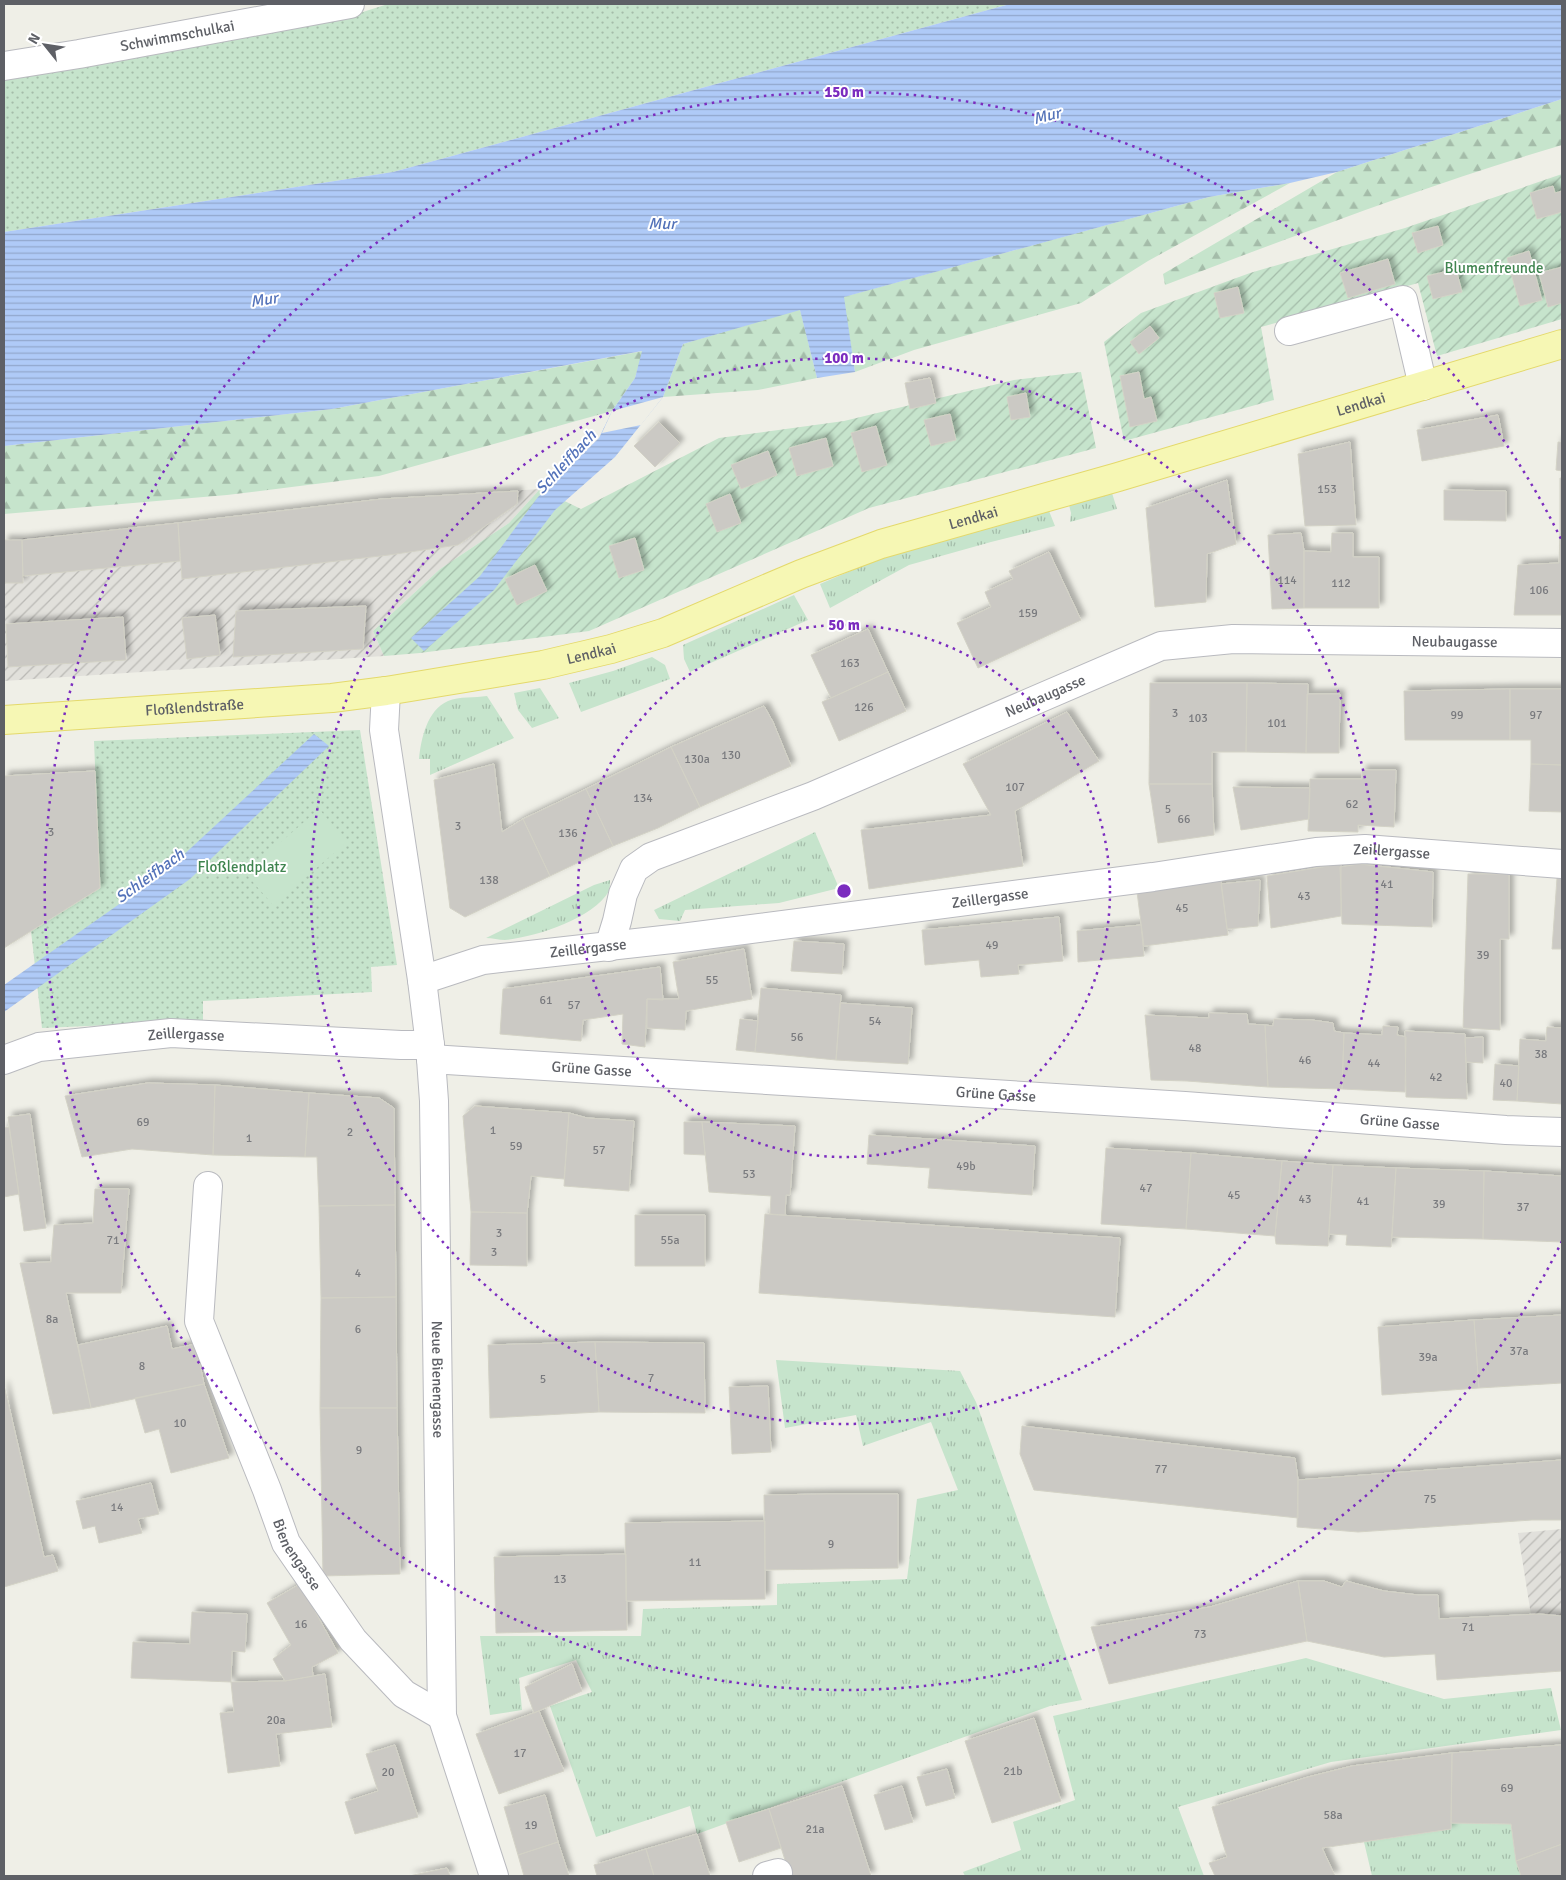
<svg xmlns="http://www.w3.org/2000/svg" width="1566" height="1880" font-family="Signika,sans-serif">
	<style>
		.industrial { fill: url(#industrial-furrows) }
		.grass { fill: url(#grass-tufts) }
		.forest { fill: url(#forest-firs) }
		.park { fill: url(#park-dots) }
		.garden { fill: url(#garden-furrows) }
		.pitch { fill: #c6e4cc }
		.water { fill: url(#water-rules) }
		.pier { fill: #efefe7 }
		.building { fill: #cbc9c4; stroke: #d3d2c6; filter: url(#shadow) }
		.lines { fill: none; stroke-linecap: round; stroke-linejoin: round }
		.minor-casing { stroke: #b9babf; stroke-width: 30 }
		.major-casing { stroke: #e4d96b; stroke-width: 30 }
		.minor { stroke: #fff; stroke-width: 28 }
		.major { stroke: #f6f7b4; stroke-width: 28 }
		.ring { fill: none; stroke: #7b2cbf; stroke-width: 2.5; stroke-dasharray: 2.5 5 }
		.labels { text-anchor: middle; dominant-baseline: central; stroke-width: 4; stroke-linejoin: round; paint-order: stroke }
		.number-label { font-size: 12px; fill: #797a7e }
		.street-label { font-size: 15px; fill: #5e6066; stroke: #fff }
		.park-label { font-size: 15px; fill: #3f844f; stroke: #fff }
		.water-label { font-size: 16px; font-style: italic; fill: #5372b9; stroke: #fff }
		.centre { fill: #7b2cbf; stroke: #fff; stroke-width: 2.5 }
		.ring-label { font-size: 15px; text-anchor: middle; font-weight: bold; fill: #7b2cbf; stroke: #fff; stroke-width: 4; stroke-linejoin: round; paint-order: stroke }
	</style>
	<defs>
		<pattern id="industrial-furrows" width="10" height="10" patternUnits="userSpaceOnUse" patternTransform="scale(1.25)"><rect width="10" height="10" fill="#e1e0db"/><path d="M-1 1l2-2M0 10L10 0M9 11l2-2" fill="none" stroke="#bab9b5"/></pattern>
		<pattern id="grass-tufts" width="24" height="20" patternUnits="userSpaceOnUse" patternTransform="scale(1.25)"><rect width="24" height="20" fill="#c6e4cc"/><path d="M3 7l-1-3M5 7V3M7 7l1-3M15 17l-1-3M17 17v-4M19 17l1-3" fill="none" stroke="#a4bca9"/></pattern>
		<pattern id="forest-firs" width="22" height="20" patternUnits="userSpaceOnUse" patternTransform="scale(1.25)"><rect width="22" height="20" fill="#c6e4cc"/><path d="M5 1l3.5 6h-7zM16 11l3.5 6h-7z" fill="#a4bca9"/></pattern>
		<pattern id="park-dots" width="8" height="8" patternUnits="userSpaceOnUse" patternTransform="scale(1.25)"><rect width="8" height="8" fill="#c6e4cc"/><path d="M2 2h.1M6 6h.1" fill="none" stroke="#a4bca9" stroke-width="1.8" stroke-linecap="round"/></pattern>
		<pattern id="garden-furrows" width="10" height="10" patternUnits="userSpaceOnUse" patternTransform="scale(1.25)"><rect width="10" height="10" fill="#c6e4cc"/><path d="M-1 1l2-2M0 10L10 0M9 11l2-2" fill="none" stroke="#a4bca9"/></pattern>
		<pattern id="water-rules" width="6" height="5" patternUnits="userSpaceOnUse" patternTransform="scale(1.25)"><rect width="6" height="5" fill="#afcaf7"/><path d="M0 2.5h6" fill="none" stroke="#92a7cc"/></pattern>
		<filter id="shadow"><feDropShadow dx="4.5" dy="-4.5" stdDeviation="2.5" flood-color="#0004"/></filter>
	</defs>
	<rect width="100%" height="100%" fill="#efefe7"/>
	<path class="industrial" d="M540,489L509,523L440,569L373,631L384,656L4,681V540L178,523L382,499Z
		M1562,1529V1616L1531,1615L1518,1533Z"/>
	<path class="grass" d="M1112,493L1117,509L1070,522L1071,513L1069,505Z
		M1049,511L1055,526L991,542L909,565L830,608L820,584L874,561L913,547Z
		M794,595L808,620L690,672L684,659L683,645Z
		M652,657L665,665L670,679L581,712L569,683L613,671Z
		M540,688L559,718L532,728L518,710L514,693Z
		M487,696L514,738L430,775V759H419C421,739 427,710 448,701C459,696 475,698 487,696Z
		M815,832L839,888L779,903L685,910L680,921L659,919L654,910Z
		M610,880C610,884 610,888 609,891C593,919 535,937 505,940C499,940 492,938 486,938L594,885Z
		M776,1360L960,1371L976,1402L1082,1700L1050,1706L697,1834L690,1806L596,1837L550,1706L592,1692L576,1660L519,1678L522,1710L490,1715L480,1636H641L643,1609L777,1605V1584L907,1579L917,1499L958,1490L931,1422L863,1446L856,1415L785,1428Z
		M1306,1658L1444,1699L1551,1688L1561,1730L1331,1762L1178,1807L1204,1876H965L963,1872L1021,1850L1013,1822L1075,1800L1053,1716Z
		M1451,1823L1511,1824L1516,1861L1521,1876H1372L1364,1842L1451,1829Z"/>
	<path class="forest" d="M1562,99V145C1427,185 1296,235 1165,285L1163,274L1337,172Z
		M1290,183L1148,261L1081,303L914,350L855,372L843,297L1209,197Z
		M800,309L817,378L758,390L663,397L683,344Z
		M643,351L635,378L612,411L379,476L227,495L4,514V446L332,409Z"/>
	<path class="park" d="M388,4H1010L393,172L4,232V75L344,18Z
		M360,730L397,965L371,967L372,992L203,1001V1021L42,1028L31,931L100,888L94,741Z"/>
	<path class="garden" d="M1562,174V319L1437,356L1418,283L1261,327L1274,400L1124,441L1104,342L1141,313L1250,273L1405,228Z
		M1081,372L1096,448L869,508L589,631L420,653L384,656L373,631L440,569L509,523L540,489L581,509L719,438L844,421L1014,380Z"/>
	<path class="pitch" d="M319,809L347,842L273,905L245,873Z"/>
	<path class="water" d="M1010,4H1562V99L1337,172L1290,183L1209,197L844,297L855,372L817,378L800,310L683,344L663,397L615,457L555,510L494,590L424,651L411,638L480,576L538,497L599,438L612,411L635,378L642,351L332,409L4,446V232L393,172Z
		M314,734L329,746L190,879L4,1012V985L165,872Z"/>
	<path class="pier" d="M663,397L641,425L602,433L612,411Z"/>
	<path class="building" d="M1553,186L1555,193L1562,191V212L1537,219L1530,193Z
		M1438,226L1443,245L1418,253L1412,233Z
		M1529,251L1542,300L1520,306L1507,258Z
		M1388,259L1395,284L1348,298L1340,273Z
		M1562,267V303L1548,307L1539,273Z
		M1456,269L1462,292L1433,299L1427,276Z
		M1238,287L1244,313L1220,318L1214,293Z
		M1150,326L1159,338L1139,354L1130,342Z
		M1139,372L1144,399L1151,397L1157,421L1130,427L1120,376Z
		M930,378L936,403L910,409L905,383Z
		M1026,393L1030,417L1011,420L1007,397Z
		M950,414L956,440L931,446L924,420Z
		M1498,415L1504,446L1422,461L1417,430Z
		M659,422L680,443L655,467L634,446Z
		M876,426L887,465L862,472L851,433Z
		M826,438L833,466L797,476L789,448Z
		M1350,442L1356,525L1305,526L1298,454Z
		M1558,442H1562V471L1556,470Z
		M768,451L777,475L741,489L731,465Z
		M1560,478H1562V532H1560Z
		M1227,480L1236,544L1207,554L1206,602L1155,607L1146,508Z
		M1444,490L1506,491V521L1444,520Z
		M518,491L517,504L458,545L389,555L182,579L178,523L382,499Z
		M730,494L741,523L717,532L706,504Z
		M178,523L180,561L23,576L22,540Z
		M1560,532H1562V615H1514L1518,565L1559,563Z
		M1301,533L1304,551V608L1272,609L1268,535Z
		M1332,533H1353V557H1379V608H1304V551L1331,552Z
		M635,538L644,570L619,578L609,546Z
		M4,540H22L23,583H4Z
		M1049,552L1081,620L978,668L957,623L991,607L985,592L1013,579L1009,571Z
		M535,565L547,591L517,605L505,579Z
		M366,606L363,649L233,657L236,611Z
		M215,615L220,655L187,659L182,618Z
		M123,617L126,660L8,667L6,624Z
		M868,629L888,672L831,698L811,655Z
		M888,672L906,711L839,741L822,702Z
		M1150,683H1247L1246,752H1212V784H1149Z
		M1247,683L1308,684L1306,753L1246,752Z
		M1510,689V740H1405L1404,691Z
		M1510,689H1562V765L1531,764V740H1510Z
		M1307,694H1340L1339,753H1306Z
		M764,706L773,722L791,766L700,807L671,747Z
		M1067,712L1099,761L1015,811L1023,866L869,889L861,830L991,815L963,764Z
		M671,747L700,807L658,828L613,846L586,789Z
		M494,764L502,832L523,819L550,876L465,917L450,908L434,780Z
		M1531,764L1562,765V812L1529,811Z
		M1362,770H1396L1394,827L1358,825V832L1308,831L1310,779H1362Z
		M95,771L100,888L4,948V776Z
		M1149,784H1212L1214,835L1158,843Z
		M1233,787L1310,788L1309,819L1241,830Z
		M586,789L613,846L550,876L523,819Z
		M1341,864V916L1271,928L1267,876Z
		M1359,864L1433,872L1432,927L1342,924L1340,867Z
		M1468,874H1509V939H1500V1030L1463,1028Z
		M1557,878H1562V949H1552Z
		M1260,880L1258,926L1227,929L1221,884Z
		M1221,881L1228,935L1144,946L1137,892Z
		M1059,917L1063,961L1018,965L1019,974L981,977L979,960L925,965L922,930Z
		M1141,925L1144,956L1078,962L1077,931Z
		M794,941L844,944L842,974L791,971Z
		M744,949L752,999L686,1011L685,1030L647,1028V999H679L673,962Z
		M660,967L663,1000L647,999L645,1047L622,1044L623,1014L583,1020L581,1041L500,1034L503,989Z
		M761,988L841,995L836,1060L755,1052Z
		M840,1003L912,1008L908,1064L836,1060Z
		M1209,1013L1247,1014L1248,1024L1265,1025L1268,1087L1187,1081L1151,1080L1145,1015L1209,1018Z
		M740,1019L758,1021L755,1052L736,1050Z
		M1274,1019L1312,1020L1333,1023L1334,1031L1344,1033L1342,1089L1268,1087L1265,1025L1273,1026Z
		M1383,1026L1398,1027L1397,1035L1406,1037L1405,1092L1342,1089L1344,1033L1382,1035Z
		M1547,1027L1562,1028V1104L1517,1101L1520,1039L1546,1041Z
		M1405,1031L1465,1034L1467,1099L1406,1097Z
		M1483,1037V1063L1466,1062L1465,1038Z
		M1495,1064L1519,1066L1517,1101L1493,1100Z
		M148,1083L215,1085L213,1155L132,1149L82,1157L65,1096Z
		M215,1085L309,1093L305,1157L213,1155Z
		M309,1093L379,1098L394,1108L395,1205L319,1206L317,1157H305Z
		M475,1106L569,1113L564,1179L531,1176L527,1213L471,1212L463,1116Z
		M569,1113L587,1118L634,1121L629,1191L564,1186Z
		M30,1114L46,1228L24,1231L8,1117Z
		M684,1122H702L705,1155L684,1154Z
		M702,1122L795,1126L790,1195H786L785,1215L770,1214L771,1196L709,1192Z
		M9,1127L19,1194L4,1197V1128Z
		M869,1135L1035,1146L1032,1195L928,1188L930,1168L867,1164Z
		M1106,1148L1191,1153L1186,1229L1101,1224Z
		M1191,1153L1282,1161L1275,1236L1186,1229Z
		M1282,1161L1333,1165L1328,1246L1276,1244L1275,1236Z
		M1333,1165L1396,1168L1391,1247L1346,1245L1347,1235L1329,1234Z
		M1396,1168L1484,1171L1483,1239L1392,1237Z
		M1484,1171L1562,1176V1242L1483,1239Z
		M95,1189H129L121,1293H66L91,1408L53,1414L20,1263L51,1262L54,1225L93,1223Z
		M395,1205L396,1297L321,1298L319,1206Z
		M471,1212L527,1213V1266L470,1265Z
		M765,1214L1120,1238L1115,1317L759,1293Z
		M635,1215H705V1266H635Z
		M396,1297L397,1408H320L321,1298Z
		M1562,1315V1383L1479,1388L1474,1320Z
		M1474,1320L1479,1388L1382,1395L1378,1327Z
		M167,1326L172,1349L196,1344L204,1384L91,1408L78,1345Z
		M595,1342L599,1412L490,1418L488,1345Z
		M595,1342L704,1343L705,1413L599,1412Z
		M204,1384L229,1458L171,1473L159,1429L145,1433L135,1398Z
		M4,1385L44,1557L53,1555L58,1571L4,1587Z
		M768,1386L771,1452L732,1454L729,1387Z
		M320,1408H397L400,1574L323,1576Z
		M1022,1426L1295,1458L1298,1480V1518L1034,1490L1020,1454Z
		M1562,1460V1520H1532L1358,1532L1297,1527L1298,1480Z
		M151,1483L159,1514L138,1519L142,1533L99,1543L95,1526L83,1529L76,1501Z
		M828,1494H898V1568L765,1570L764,1495Z
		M765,1521V1599L626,1601L625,1523Z
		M626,1554L627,1630L496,1633L494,1557Z
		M1298,1581H1324L1342,1587L1346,1581L1384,1591L1418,1595H1438L1439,1619L1539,1614L1562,1616V1671L1437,1680L1435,1654L1384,1657L1307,1641Z
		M1298,1581L1307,1641L1109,1684L1091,1627L1210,1607Z
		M300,1584L338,1653L312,1667L313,1676L285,1681L273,1659L291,1645L267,1603Z
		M192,1612L247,1614L245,1652L232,1651L231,1682L131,1678L133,1642L190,1644Z
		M572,1664L582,1691L534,1713L525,1687Z
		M325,1674L332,1727L276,1734L280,1766L228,1773L220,1713L234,1712L231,1682L285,1681Z
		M539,1711L564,1771L499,1794L476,1734Z
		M1034,1718L1061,1801L992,1823L965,1741Z
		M395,1745L418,1817L355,1834L345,1802L378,1791L366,1754Z
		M1561,1745L1562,1750V1844L1516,1861L1511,1824L1451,1823L1452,1753Z
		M1452,1753L1451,1829L1322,1848L1335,1876H1215L1209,1863L1227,1857L1212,1807L1308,1777L1352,1766Z
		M947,1769L955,1798L926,1806L917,1777Z
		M842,1786L871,1876H790L769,1809Z
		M902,1786L913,1822L885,1830L874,1795Z
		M545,1795L558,1842L518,1855L504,1807Z
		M769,1809L781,1848L739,1862L726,1822Z
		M697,1834L710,1876H654L646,1849Z
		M558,1842L569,1876H524L518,1855Z
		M1562,1844V1876H1521L1516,1861Z
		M646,1849L654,1876H597L594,1865Z
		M447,1868L450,1876H409Z"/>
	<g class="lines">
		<defs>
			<g id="minor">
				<path id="s1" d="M4,66L79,54L350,4"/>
				<path d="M1289,331L1403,300L1423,386"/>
				<path id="s2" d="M386,691L384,730L422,980L430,1045L434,1101L442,1716L494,1876"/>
				<path id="s3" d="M609,947L617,921L623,894L634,869L651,857L813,796L1161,646L1233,639L1562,643"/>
				<path id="s4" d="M422,980L483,960L681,938L1153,877L1316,852L1365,849L1562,864"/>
				<path id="s5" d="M431,1059L1185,1106L1506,1130L1562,1132"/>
				<path id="s6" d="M4,1060L39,1047L171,1033L401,1045H430"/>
				<path id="s7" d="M208,1186L199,1321L267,1490L286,1543L353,1640L404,1694L442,1716"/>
				<path d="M767,1876L778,1873"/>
			</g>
			<g id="major">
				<path id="s8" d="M4,720L332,698L386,691L543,665L611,649L663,633L801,574L881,544L1118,477L1562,344"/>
			</g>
		</defs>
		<use href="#minor" class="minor-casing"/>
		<use href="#major" class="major-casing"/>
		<use href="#minor" class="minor"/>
		<use href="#major" class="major"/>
	</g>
	<g class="ring">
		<circle cx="844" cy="891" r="266"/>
		<circle cx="844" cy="891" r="533"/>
		<path d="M1562 1241A799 799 0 1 1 1562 541"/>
	</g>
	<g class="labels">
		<g class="number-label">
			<text x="1327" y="489">153</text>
			<text x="1287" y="580">114</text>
			<text x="1341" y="583">112</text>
			<text x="1539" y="590">106</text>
			<text x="1028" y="613">159</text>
			<text x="850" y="663">163</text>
			<text x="864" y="707">126</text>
			<text x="1175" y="713">3</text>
			<text x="1457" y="715">99</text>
			<text x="1536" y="715">97</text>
			<text x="1198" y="718">103</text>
			<text x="1277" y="723">101</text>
			<text x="731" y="755">130</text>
			<text x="697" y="759">130a</text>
			<text x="1015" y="787">107</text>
			<text x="643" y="798">134</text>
			<text x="1352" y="804">62</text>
			<text x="1168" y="809">5</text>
			<text x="1184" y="819">66</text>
			<text x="458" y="826">3</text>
			<text x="51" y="832">3</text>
			<text x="568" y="833">136</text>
			<text x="489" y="880">138</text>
			<text x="1387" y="884">41</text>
			<text x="1304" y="896">43</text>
			<text x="1182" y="908">45</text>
			<text x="992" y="945">49</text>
			<text x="1483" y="955">39</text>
			<text x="712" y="980">55</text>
			<text x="546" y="1000">61</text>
			<text x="574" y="1005">57</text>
			<text x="875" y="1021">54</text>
			<text x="797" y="1037">56</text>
			<text x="1195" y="1048">48</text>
			<text x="1541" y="1054">38</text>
			<text x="1305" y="1060">46</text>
			<text x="1374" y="1063">44</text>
			<text x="1436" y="1077">42</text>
			<text x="1506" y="1083">40</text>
			<text x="143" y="1122">69</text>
			<text x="493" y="1130">1</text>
			<text x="350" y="1132">2</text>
			<text x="249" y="1138">1</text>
			<text x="516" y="1146">59</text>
			<text x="599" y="1150">57</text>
			<text x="966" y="1166">49b</text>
			<text x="749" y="1174">53</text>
			<text x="1146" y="1188">47</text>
			<text x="1234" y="1195">45</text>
			<text x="1305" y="1199">43</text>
			<text x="1363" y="1201">41</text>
			<text x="1439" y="1204">39</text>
			<text x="1523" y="1207">37</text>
			<text x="499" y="1233">3</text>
			<text x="113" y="1240">71</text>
			<text x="670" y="1240">55a</text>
			<text x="494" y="1252">3</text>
			<text x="358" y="1273">4</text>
			<text x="52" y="1319">8a</text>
			<text x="358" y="1329">6</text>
			<text x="1519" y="1351">37a</text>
			<text x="1428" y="1357">39a</text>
			<text x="142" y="1366">8</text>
			<text x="651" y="1378">7</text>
			<text x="543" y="1379">5</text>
			<text x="180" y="1423">10</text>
			<text x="359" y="1450">9</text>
			<text x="1161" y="1469">77</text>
			<text x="1430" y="1499">75</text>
			<text x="117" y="1507">14</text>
			<text x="831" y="1544">9</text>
			<text x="695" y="1562">11</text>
			<text x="560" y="1579">13</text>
			<text x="301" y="1624">16</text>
			<text x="1468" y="1627">71</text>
			<text x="1200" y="1634">73</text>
			<text x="276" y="1720">20a</text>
			<text x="520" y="1753">17</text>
			<text x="1013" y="1771">21b</text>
			<text x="388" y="1772">20</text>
			<text x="1507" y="1788">69</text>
			<text x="1333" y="1815">58a</text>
			<text x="531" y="1825">19</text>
			<text x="815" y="1829">21a</text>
		</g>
		<g class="street-label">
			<text stroke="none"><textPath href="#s1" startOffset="176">Schwimmschulkai</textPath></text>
			<text stroke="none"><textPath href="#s8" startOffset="1402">Lendkai</textPath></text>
			<text stroke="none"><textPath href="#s8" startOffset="998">Lendkai</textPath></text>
			<text stroke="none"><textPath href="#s3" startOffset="949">Neubaugasse</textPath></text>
			<text stroke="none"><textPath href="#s8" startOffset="592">Lendkai</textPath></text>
			<text stroke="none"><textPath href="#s3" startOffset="529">Neubaugasse</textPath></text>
			<text stroke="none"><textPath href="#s8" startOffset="191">Floßlendstraße</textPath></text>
			<text stroke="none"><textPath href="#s4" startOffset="980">Zeillergasse</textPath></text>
			<text stroke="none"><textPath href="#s4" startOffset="575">Zeillergasse</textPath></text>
			<text stroke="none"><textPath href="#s4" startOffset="170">Zeillergasse</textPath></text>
			<text stroke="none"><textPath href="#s6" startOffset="185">Zeillergasse</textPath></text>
			<text stroke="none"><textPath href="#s5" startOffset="161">Grüne Gasse</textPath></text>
			<text stroke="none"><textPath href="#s5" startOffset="566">Grüne Gasse</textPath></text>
			<text stroke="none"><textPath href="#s5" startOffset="971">Grüne Gasse</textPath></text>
			<text stroke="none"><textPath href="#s2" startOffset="692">Neue Bienengasse</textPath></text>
			<text stroke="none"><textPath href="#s7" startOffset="389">Bienengasse</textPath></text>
		</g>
		<g class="park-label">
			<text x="1494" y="268">Blumenfreunde</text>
			<text x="242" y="867">Floßlendplatz</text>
		</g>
		<g class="water-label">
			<text transform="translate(1047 116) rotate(-14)">Mur</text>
			<text x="662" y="224">Mur</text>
			<text transform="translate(264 300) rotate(-9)">Mur</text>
			<text transform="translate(566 462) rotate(-47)">Schleifbach</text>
			<text transform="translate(150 876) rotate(-36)">Schleifbach</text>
		</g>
	</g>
	<circle cx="844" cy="891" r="8" class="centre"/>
	<g class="ring-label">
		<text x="844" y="97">150 m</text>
		<text x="844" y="363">100 m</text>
		<text x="844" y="630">50 m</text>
	</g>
	<rect width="1566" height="1880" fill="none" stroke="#5e6066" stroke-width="10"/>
	<g transform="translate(45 45) rotate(300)" stroke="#ffffff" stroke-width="4" paint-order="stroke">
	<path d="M0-4L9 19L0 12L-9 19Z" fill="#5e6066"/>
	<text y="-8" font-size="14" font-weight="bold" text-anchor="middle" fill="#5e6066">N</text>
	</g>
</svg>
